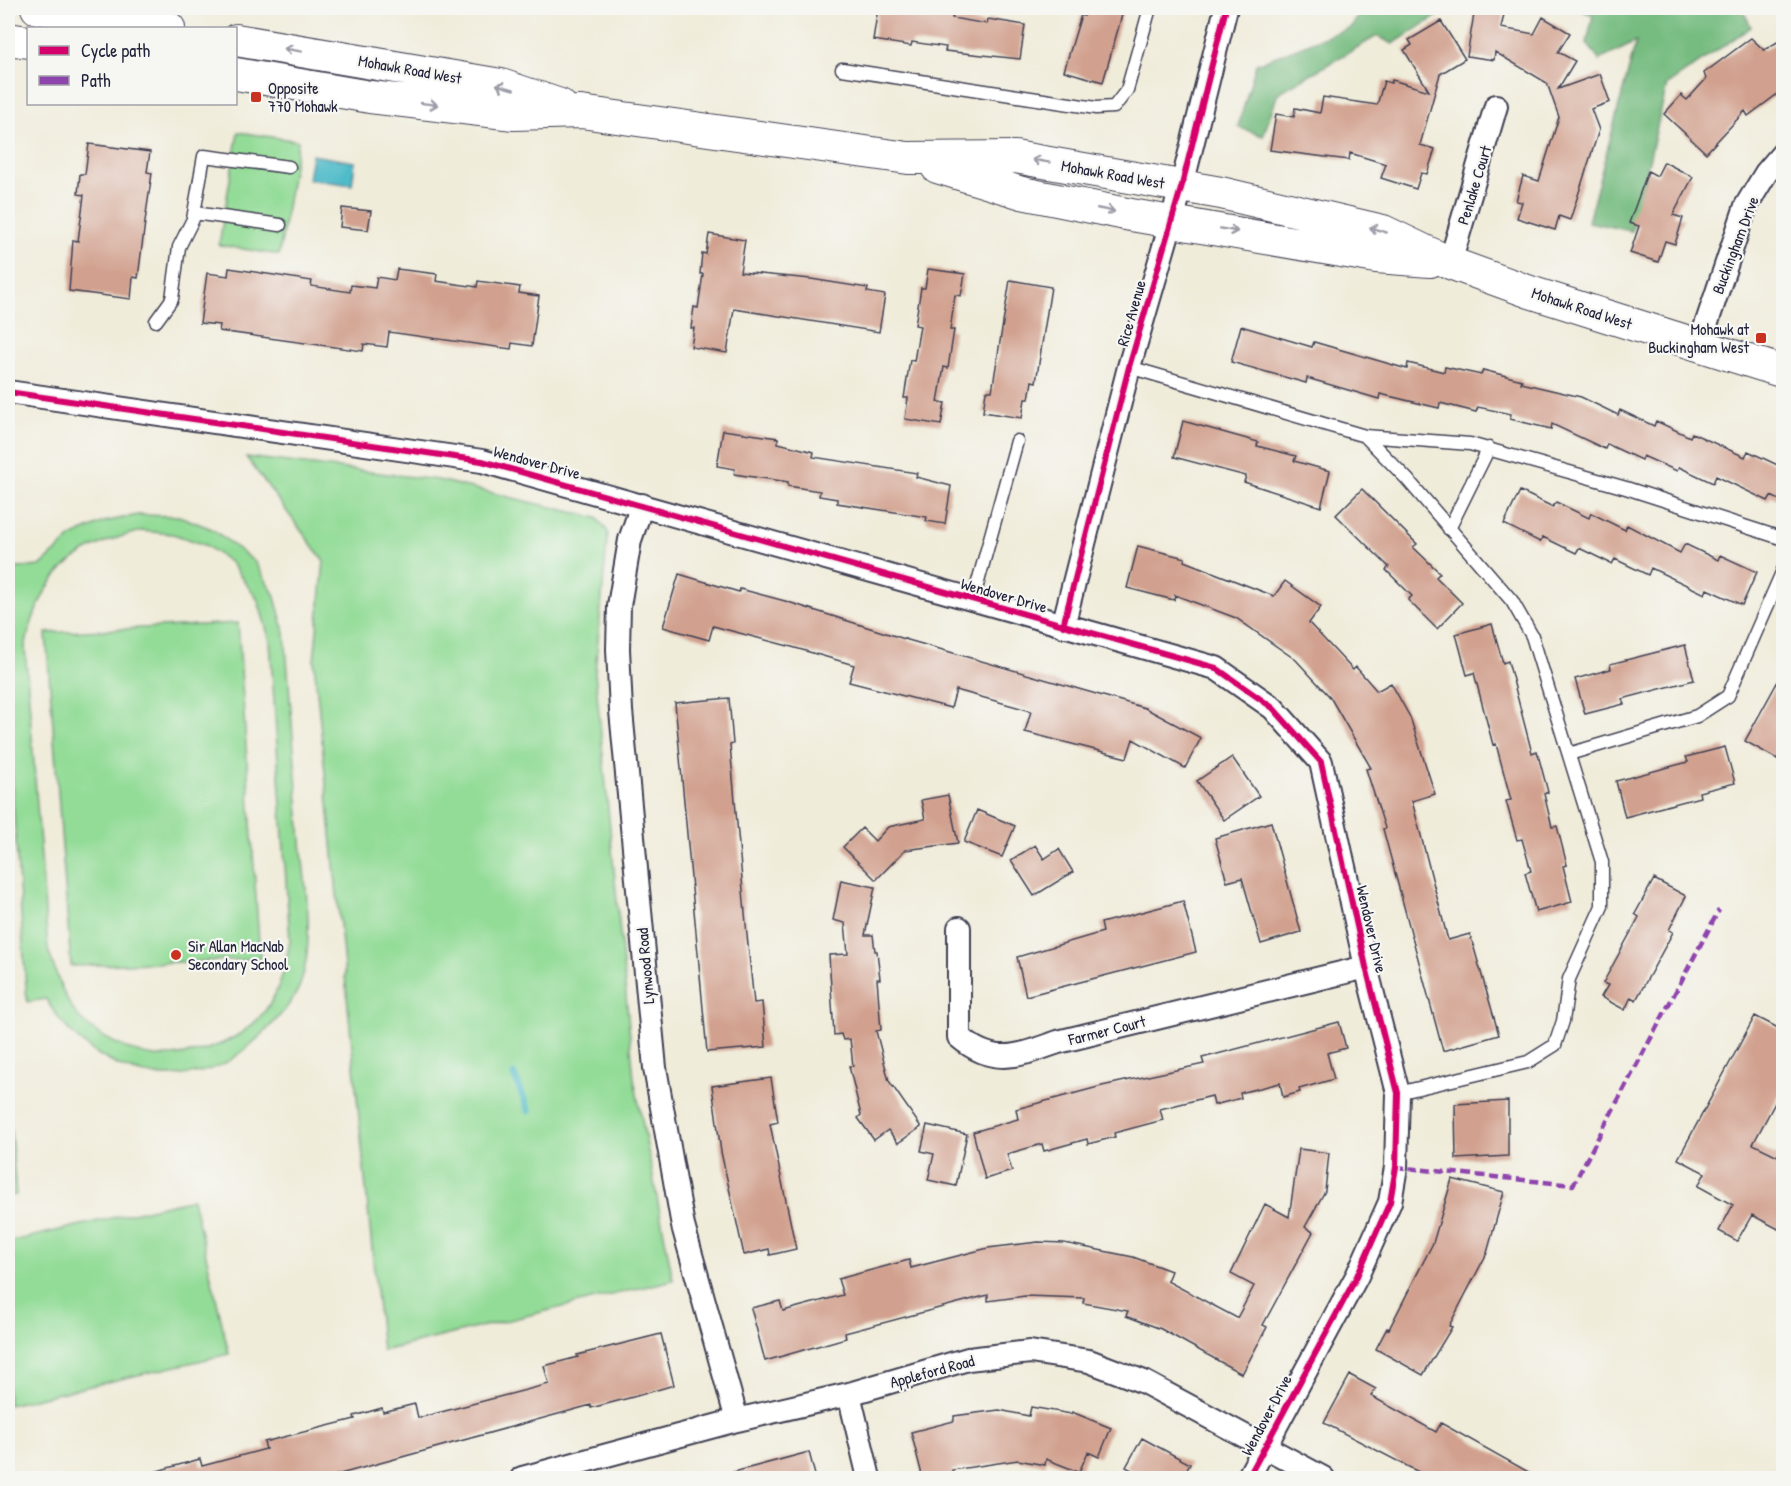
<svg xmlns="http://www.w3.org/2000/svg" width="1791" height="1486" font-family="'Patrick Hand',sans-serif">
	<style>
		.green { fill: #93dc97; stroke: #5a7f69; stroke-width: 1.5; fill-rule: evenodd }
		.forest { fill: #76bc80; stroke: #4c6f5e; stroke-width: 1.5 }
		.water { fill: #4fbbc9; stroke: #386e82; stroke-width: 1.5 }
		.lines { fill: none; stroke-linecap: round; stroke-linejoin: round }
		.stream { stroke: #4fbbc9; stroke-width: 7 }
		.building { fill: #d1a08e }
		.lane-casing { stroke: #414053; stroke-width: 15 }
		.street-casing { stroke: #414053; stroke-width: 26 }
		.secondary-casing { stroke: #414053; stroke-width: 34 }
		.lane { stroke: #fff; stroke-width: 12 }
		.street { stroke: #fff; stroke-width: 22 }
		.secondary { stroke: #fff; stroke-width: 32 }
		.quiet { stroke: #8e44ad; stroke-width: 4.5; stroke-dasharray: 9 4.5; stroke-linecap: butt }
		.cycleway-casing { stroke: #f6f6f2; stroke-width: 10 }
		.cycleway { stroke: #d6006c; stroke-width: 6 }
		.oneway { stroke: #9c9ca7 }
		.poi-dot { fill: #c8321e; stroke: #f6f6f2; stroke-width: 2 }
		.labels { text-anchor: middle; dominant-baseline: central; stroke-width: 4.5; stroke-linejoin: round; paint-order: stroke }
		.street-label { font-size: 16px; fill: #22223b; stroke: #f6f6f2 }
		.poi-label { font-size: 16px; fill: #22223b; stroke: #f6f6f2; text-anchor: start }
	</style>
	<rect width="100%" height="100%" fill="#f6f6f2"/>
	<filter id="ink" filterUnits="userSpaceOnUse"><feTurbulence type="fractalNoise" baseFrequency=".0167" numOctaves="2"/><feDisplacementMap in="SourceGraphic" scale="12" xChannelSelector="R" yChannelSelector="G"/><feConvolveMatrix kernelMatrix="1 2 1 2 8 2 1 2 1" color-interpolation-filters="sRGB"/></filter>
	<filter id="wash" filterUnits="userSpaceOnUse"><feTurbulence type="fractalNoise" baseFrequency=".008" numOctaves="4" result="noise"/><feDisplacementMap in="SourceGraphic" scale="24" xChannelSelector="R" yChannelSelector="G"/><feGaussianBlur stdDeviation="1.35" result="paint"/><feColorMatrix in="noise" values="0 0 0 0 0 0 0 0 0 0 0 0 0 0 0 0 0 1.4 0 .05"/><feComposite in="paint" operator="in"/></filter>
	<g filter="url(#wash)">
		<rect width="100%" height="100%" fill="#f0ecda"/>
		<path class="green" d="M238,132L298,141L279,255L219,245Z
			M246,457L438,480L597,518L608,532L595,672L634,1079L673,1280L382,1351L314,661L324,561Z
			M138,515L179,516L212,529L255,562L274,594L285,633C290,703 296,772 301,842C305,886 315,939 301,982C293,1008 254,1044 232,1059C214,1071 191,1075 171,1076C119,1077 72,1044 46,999L27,1002L8,728V569L40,566L73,536L104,522ZM142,531L173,534L205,545L231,563L258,600L270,641L290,941C286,962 282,983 271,1002C249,1040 197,1058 155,1056C133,1054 105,1039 88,1026C65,1008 57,975 48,949L25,647C41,576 71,547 142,531Z
			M238,623L260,959L71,966L46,633Z
			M8,1095L16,1195L8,1196Z
			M193,1199L229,1354L8,1405V1242Z"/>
		<path class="forest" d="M1363,8H1450L1393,44L1377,36L1278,93L1263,136L1238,127L1256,64L1351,27Z
			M1575,8H1742L1751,27L1667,85L1632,231L1588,222L1636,42L1599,60L1587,43L1593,15Z"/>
		<path class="water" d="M312,155L355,162L352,185L308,179Z"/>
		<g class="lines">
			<path class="stream" d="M514,1075L529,1111"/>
		</g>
		<g id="blocks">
			<path class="building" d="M878,8L915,12L916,8L953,14L952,18L987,24L988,19L1025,25L1020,59L945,51L946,47L912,42L911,46L873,40Z
				M1087,8H1124L1103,82L1064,71L1081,15L1084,16Z
				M1475,8L1505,10L1501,28L1534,34L1543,17L1570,33L1558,52L1575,61L1558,89L1600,74L1610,102L1591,109L1599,130L1570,220L1559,216L1555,230L1517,218L1522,202L1516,201L1523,176L1539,181L1559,117L1547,83L1495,52L1494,60L1467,56Z
				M1441,21L1465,59L1440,74L1420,145L1435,149L1427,174L1421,173L1416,189L1381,178L1386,164L1350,153L1349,160L1270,150L1276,114L1294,117L1295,108L1320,113L1323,97L1377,105L1384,81L1391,83L1392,80L1429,91L1404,50L1412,45L1409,40Z
				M1751,38L1764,50L1784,38V89L1748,116L1745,111L1706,153L1664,114L1681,95L1687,100L1706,79L1704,73Z
				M89,144L150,152L147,172L152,173L146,214L138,278L133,277L131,299L69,291L73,240L78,241L84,195L78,194L80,174H85Z
				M1664,162L1693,177L1673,215L1683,218L1675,244L1665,241L1658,262L1630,253L1639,226L1629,223L1648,171L1657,176Z
				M342,208L371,211L368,230L340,227Z
				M709,234L745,240L740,272L811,279L868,288L867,292L885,295L879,332L734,309L727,353L691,347L694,328H691L694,307L698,308L703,274H700L702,253L706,254Z
				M229,268L312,281L311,286L350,292L351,285L375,288L377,277L395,280L397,269L437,274L436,281L477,287L478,281L520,287L519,293L539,296L532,346L512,343L511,349L389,332L387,347L364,344L363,351L219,331L220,325L200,323L207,273L228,276Z
				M928,269L965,274L961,296L955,295L950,330H954L948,368L944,367L938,402L945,403L941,425L905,419L908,398H904L910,360L914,361L920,326L915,325L921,288H925Z
				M1010,280L1051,287L1036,382L1032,381L1029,399H1025L1022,418L983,412L986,391H992Z
				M1241,326L1312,347L1314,342L1407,369L1408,363L1444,372L1445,367L1481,375L1483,370L1522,380L1521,383L1581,397L1618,415L1620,410L1654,426L1656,421L1690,437L1692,433L1745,457L1748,451L1784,468V502L1771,496L1768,501L1716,476L1713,483L1679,467L1677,471L1643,456L1641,460L1607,444L1605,449L1552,424L1551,429L1510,419L1511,414L1478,407L1476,412L1440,403L1439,408L1380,394L1379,399L1307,378L1306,383L1231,362Z
				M1183,421L1258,442L1257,446L1296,456L1294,461L1330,471L1321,507L1244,482L1246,476L1174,457Z
				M723,430L778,438V443L814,452L813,457L917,473L916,477L951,486L945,524L926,521L927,517L837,503V499L819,496L820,491L788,486V482L734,474L735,469L717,466Z
				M1362,489L1417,544L1413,547L1440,573L1436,577L1462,603L1437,629L1408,600L1412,596L1386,570L1389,567L1336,515Z
				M1520,491L1553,507L1556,502L1589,518L1591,513L1625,530L1627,525L1680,553L1685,544L1718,560L1720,555L1757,572L1742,605L1707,589L1705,594L1651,568L1648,575L1615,559L1612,564L1579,548L1576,553L1543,537L1540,542L1504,524Z
				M1138,546L1185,558L1184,561L1274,596L1285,581L1321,607L1309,623L1353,670L1356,667L1377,691L1391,683L1410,717L1435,794L1412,801L1448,940L1470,934L1499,1035L1443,1051L1383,829L1385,828L1366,769L1371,768L1330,697L1296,660L1236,618L1175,595L1174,600L1127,588Z
				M679,574L739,592L740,589L785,601L908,640L1145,708L1201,738L1185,768L1133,739L1127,758L1025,732L1031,711L956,690L951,708L849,682L854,665L792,647L713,626L709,640L663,627Z
				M1492,624L1503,663L1508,661L1532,753L1537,751L1548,792L1544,794L1552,827L1557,826L1567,865L1563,866L1572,902L1536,912L1525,873L1531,871L1522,839L1517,840L1506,801L1511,800L1496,744L1493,745L1474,673L1467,675L1456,634Z
				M1685,645L1694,680L1622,699L1624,704L1585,714L1575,679L1611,669L1610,664Z
				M1784,670V747L1777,759L1745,741Z
				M729,698L733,744L730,745L747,935L754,1003L762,1002L766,1047L707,1052L675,703Z
				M1725,747L1735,783L1699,792L1700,797L1625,817L1616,781L1688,762L1686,757Z
				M1232,757L1259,796L1224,820L1197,781Z
				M948,795L958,843L905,850L876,880L843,847L862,828L875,841L888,827L925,819L921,800Z
				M977,810L1015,826L1002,857L964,842Z
				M1271,822L1301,932L1261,944L1242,878L1227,882L1215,838Z
				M1035,845L1044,859L1059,849L1073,872L1034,896L1011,860Z
				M1654,879L1686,896L1669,930L1673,932L1636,1000L1631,997L1625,1010L1601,997L1608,985L1603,983L1639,917L1635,914Z
				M841,880L875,887L865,935H873L875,951H877L880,979H877L881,1030L876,1031L889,1081L921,1127L898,1143L888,1130L874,1140L858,1118L861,1115L849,1066H853L850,1039L843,1040L841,1034L834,1035L829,955L848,954L845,923L833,920Z
				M1183,901L1196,952L1026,996L1017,957L1103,932L1101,923Z
				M1755,1016L1784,1031V1086L1753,1144L1784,1159V1232L1752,1215L1737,1241L1719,1231L1733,1205L1698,1186L1705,1173L1678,1159Z
				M1339,1022L1346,1048L1327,1053L1334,1079L1299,1089L1300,1092L1283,1097L1280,1083L1240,1093L1241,1098L1214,1105L1212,1096L1160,1109L1163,1120L1114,1133L1115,1137L1088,1144L1087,1139L1044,1151L1042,1144L1007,1154L1012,1171L985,1179L973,1132L1018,1119L1016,1109L1102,1086L1204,1064L1202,1058Z
				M771,1078L778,1122L770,1124L796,1249L770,1255L769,1249L744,1255L721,1152L712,1086Z
				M1508,1101V1156L1456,1159L1455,1104Z
				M927,1125L967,1134L956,1186L928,1180L934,1154L921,1151Z
				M1299,1149L1329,1153L1325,1191L1305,1227L1313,1232L1263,1325L1267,1327L1242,1374L1161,1329L1126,1316L1128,1311L1083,1303L1084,1298L1025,1296L988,1301V1295L845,1333L846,1338L765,1361L751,1308L780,1301L783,1311L843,1295L838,1279L909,1260L911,1268L988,1248L1038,1242L1064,1243L1133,1257L1171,1271L1167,1281L1237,1318L1254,1286L1231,1274L1265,1204L1289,1217Z
				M1452,1179L1504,1192L1487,1253L1449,1326L1452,1327L1423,1375L1376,1349L1387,1328L1389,1329L1433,1243Z
				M661,1334L674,1385L633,1397L591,1408V1405L322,1479H151L150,1473L200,1459L202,1466L266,1449L264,1442L355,1419L354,1416L382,1408L383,1412L415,1404L418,1418L549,1384L544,1366L578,1357L577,1355Z
				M1350,1375L1376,1389L1371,1396L1436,1432L1441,1423L1541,1479H1432L1324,1423Z
				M1031,1407L1071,1414L1072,1412L1111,1428L1099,1457L1088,1452L1079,1472L1046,1459L1045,1465L1018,1460L952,1470L954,1476L944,1479H923L911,1432L954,1421V1416L999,1410L1029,1416Z
				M1142,1438L1190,1464L1182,1479H1148L1126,1467Z
				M809,1452L816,1479H731L730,1473Z"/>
		</g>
	</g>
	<g filter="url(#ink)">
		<use href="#blocks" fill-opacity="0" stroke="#414053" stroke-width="1.5"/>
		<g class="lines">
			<defs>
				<path id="lane" d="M842,69L1096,108L1114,107L1127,90L1150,8
					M194,213L280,225
					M156,321L172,299L179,247L193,219L204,156L289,167
					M1129,367L1365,436L1407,479L1512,601L1532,636L1602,862V906L1569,979L1563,1021L1555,1045L1528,1062L1398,1093
					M1365,436L1470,444L1626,488L1784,539
					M1449,529L1489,448
					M973,600L1017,441
					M1569,754L1697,716L1728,696L1784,568"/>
				<path id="street" d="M1450,263L1496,106
					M1699,346L1746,206L1766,173L1784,152
					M8,392L482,461L1216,668L1273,708L1321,762L1366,967L1398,1093L1396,1167L1390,1202L1357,1276L1248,1478
					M642,505L630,540L619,606L618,649L621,711L655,1068L683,1226L737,1420
					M1063,626L1129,367L1182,185L1226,8
					M959,928V1037C994,1067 1018,1056 1058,1042L1366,967
					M849,1394L869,1478
					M522,1478L737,1420L849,1394L968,1359L1030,1352L1089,1361L1144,1382L1323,1478"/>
				<path id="secondary" d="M37,8L169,28
					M8,39L28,42
					M236,40L501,85L560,105
					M236,74L370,97L514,114L581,112L908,158L1015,157L1221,193L1383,231L1450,263L1530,292L1784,372
					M937,167L1022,193L1131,215L1376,257L1430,261"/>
			</defs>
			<use href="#lane" class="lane-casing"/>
			<use href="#street" class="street-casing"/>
			<use href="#secondary" class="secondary-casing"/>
			<use href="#lane" class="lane"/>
			<use href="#street" class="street"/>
			<use href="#secondary" class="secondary"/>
			<path class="quiet" d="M1396,1167L1573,1185L1719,910"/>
			<defs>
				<path id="cycleway" d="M8,392L482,461L1216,668L1273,708L1321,762L1366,967L1398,1093L1396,1167L1390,1202L1357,1276L1248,1478
					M1063,626L1129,367L1182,185L1226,8"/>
			</defs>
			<use href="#cycleway" class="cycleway-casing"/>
			<use href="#cycleway" class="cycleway"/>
		</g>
		<defs><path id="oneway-shaft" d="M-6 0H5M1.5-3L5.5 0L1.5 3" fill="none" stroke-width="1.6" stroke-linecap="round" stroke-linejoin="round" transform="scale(1.5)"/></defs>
		<g class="oneway">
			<use href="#oneway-shaft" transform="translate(293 50) rotate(-170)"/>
			<use href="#oneway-shaft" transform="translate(505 87) rotate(-164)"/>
			<use href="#oneway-shaft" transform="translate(429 104) rotate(7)"/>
			<use href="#oneway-shaft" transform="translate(1041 161) rotate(-170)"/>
			<use href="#oneway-shaft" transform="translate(1106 210) rotate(11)"/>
			<use href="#oneway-shaft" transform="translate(1229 230) rotate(10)"/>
			<use href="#oneway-shaft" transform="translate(1378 230) rotate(-164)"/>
		</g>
	</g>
	<g class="poi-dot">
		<rect x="250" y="91" width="12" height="12" rx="3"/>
		<rect x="1755" y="332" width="12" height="12" rx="3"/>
		<circle cx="176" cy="955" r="6"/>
	</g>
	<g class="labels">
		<g class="street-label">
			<text transform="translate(410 69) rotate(10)">Mohawk Road West</text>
			<text transform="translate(1113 174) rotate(10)">Mohawk Road West</text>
			<text transform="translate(1474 185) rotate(-73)">Penlake Court</text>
			<text transform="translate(1735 245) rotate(-69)">Buckingham Drive</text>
			<text transform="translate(1582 308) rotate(18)">Mohawk Road West</text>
			<text transform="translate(1131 313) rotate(-74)">Rice Avenue</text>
			<text transform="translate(537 462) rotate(15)">Wendover Drive</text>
			<text transform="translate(1004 595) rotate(16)">Wendover Drive</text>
			<text transform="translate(1372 929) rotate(77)">Wendover Drive</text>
			<text transform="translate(645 966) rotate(-95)">Lynwood Road</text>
			<text transform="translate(1107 1030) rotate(-14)">Farmer Court</text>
			<text transform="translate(932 1371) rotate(-15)">Appleford Road</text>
			<text transform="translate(1266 1415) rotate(-62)">Wendover Drive</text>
		</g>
		<g class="poi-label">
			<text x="268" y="88">Opposite<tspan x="268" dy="18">770 Mohawk</tspan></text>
			<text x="1749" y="329" text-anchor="end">Mohawk at<tspan x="1749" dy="18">Buckingham West</tspan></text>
			<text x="188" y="946">Sir Allan MacNab<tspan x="188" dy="18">Secondary School</tspan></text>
		</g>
	</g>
	<rect width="1791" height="1486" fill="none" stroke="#f6f6f2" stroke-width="30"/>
	<rect x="27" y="27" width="210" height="78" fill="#f6f6f2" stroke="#a1a1a9" stroke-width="1.5"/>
	<rect x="39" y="46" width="30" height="9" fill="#d6006c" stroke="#a1a1a9" stroke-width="1.5"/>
	<text x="81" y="57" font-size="18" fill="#22223b">Cycle path</text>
	<rect x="39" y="76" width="30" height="9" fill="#8e44ad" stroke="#a1a1a9" stroke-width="1.5"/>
	<text x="81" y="87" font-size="18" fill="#22223b">Path</text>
</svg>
